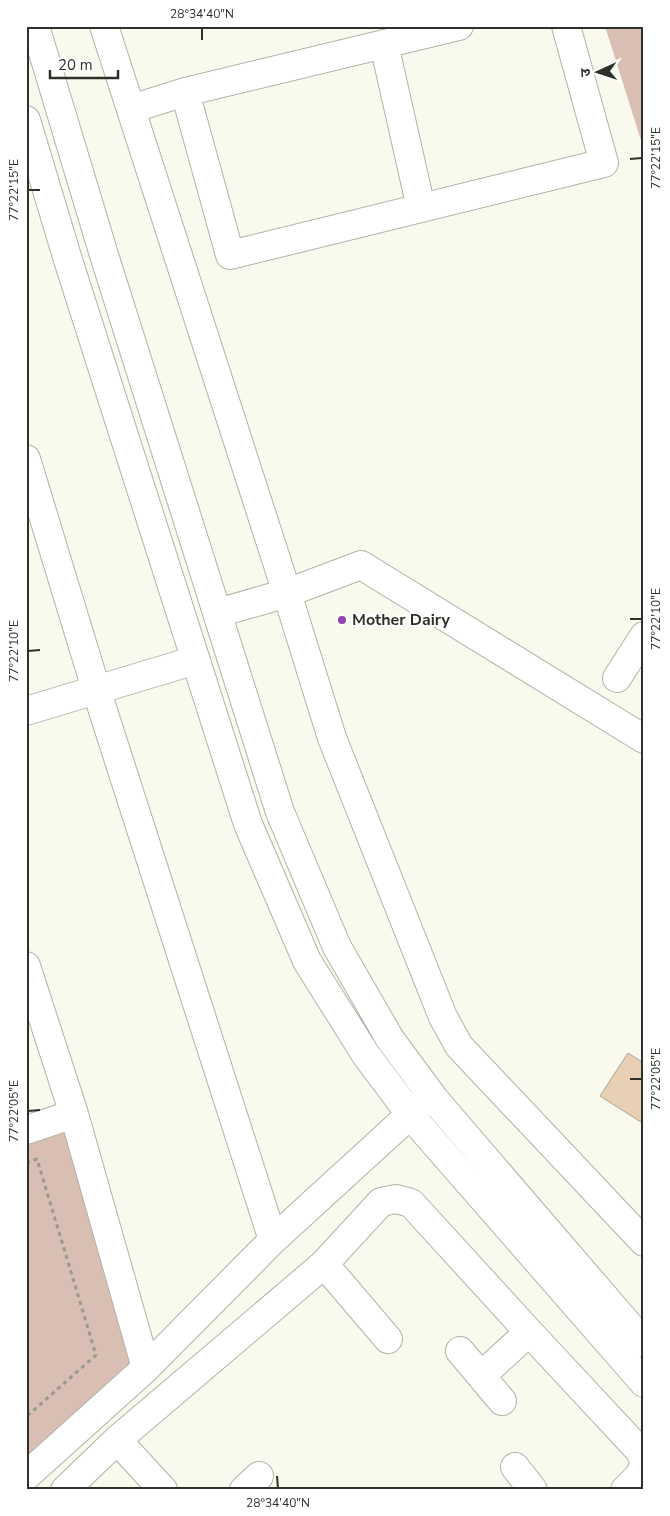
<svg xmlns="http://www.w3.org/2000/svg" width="670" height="1516" font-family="'Nunito Sans','Noto Sans Devanagari',sans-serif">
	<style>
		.green { fill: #d9beb3 }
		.building { fill: #e7d0b3; stroke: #aba39a }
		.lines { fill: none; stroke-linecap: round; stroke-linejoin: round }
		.minor-casing { stroke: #b3b2a7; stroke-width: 30 }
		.path { stroke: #9a9990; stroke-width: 3; stroke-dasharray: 4 4; stroke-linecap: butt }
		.minor { stroke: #fff; stroke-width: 28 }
		.ticks { fill: none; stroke: #30302b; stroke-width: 2 }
		.poi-dot { fill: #9241b0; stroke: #fff; stroke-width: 2 }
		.labels { text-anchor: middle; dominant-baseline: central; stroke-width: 4; stroke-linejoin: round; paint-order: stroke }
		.poi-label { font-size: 16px; font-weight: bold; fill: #30302b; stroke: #fff; text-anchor: start }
		.neatline { fill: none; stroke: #30302b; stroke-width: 2 }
		.ticks-label { font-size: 12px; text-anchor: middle; fill: #30302b }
	</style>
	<rect width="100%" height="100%" fill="#faf9ed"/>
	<path class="green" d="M605,26H644V150Z
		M66,1128L135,1362L26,1466V1141Z"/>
	<path class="building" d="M628,1053L644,1063V1124L600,1096Z"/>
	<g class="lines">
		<defs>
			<path id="minor" d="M35,26L104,255L280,812L337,947L390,1039L435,1100L644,1343
				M104,26L287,593L332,738L443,1017L459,1046L644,1242
				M384,44L421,208
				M185,92L230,255L604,163L566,26
				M131,109L185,92L459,26
				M26,120L68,260L248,824L307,961L366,1055L417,1123L644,1383
				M26,459L96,689L273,1240
				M218,613L287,593L361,565L644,739
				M617,678L644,636
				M26,711L196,660
				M26,966L74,1114L146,1368
				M26,1130L74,1114
				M324,1264L388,1339
				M460,1351L502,1401
				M481,1376L529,1332
				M117,1440L163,1490
				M515,1467L533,1490
				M26,1476L146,1368L273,1240L424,1102
				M65,1490L117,1440L324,1264L381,1202L396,1199L411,1203L529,1332L639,1450L644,1460
				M244,1490L259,1476
				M625,1490L640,1475L644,1464"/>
		</defs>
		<use href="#minor" class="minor-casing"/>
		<path class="path" d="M26,1163L37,1159L96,1355L26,1417"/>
		<use href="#minor" class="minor"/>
	</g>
	<path class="ticks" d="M202,28V40M630,159L642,158M28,190H40M630,619H642M28,651L40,650M630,1079H642M28,1111L40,1110M277,1476L278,1488"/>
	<circle class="poi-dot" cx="342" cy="620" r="5"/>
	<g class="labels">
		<g class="poi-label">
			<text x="352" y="620">Mother Dairy</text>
		</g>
	</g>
	<rect width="670" height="1516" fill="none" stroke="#ffffff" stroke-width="55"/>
	<g transform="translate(598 72) rotate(267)" stroke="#ffffff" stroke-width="4" paint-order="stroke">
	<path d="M0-4L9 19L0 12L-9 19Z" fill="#30302b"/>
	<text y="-8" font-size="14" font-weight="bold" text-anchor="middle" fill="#30302b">उ</text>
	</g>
	<path d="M50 70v8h68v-8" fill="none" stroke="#30302b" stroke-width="2.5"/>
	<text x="58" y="70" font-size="15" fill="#30302b" stroke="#ffffff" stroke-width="4" paint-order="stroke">20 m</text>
	<rect x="28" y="28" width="614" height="1460" class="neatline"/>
	<g class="ticks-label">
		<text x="202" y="18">28°34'40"N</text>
		<text transform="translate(656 158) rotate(-90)" y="4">77°22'15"E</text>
		<text transform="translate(14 190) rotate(-90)" y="4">77°22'15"E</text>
		<text transform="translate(656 619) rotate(-90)" y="4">77°22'10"E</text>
		<text transform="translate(14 651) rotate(-90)" y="4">77°22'10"E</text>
		<text transform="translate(656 1079) rotate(-90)" y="4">77°22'05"E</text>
		<text transform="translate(14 1111) rotate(-90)" y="4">77°22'05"E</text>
		<text x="278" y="1507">28°34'40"N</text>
	</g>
</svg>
